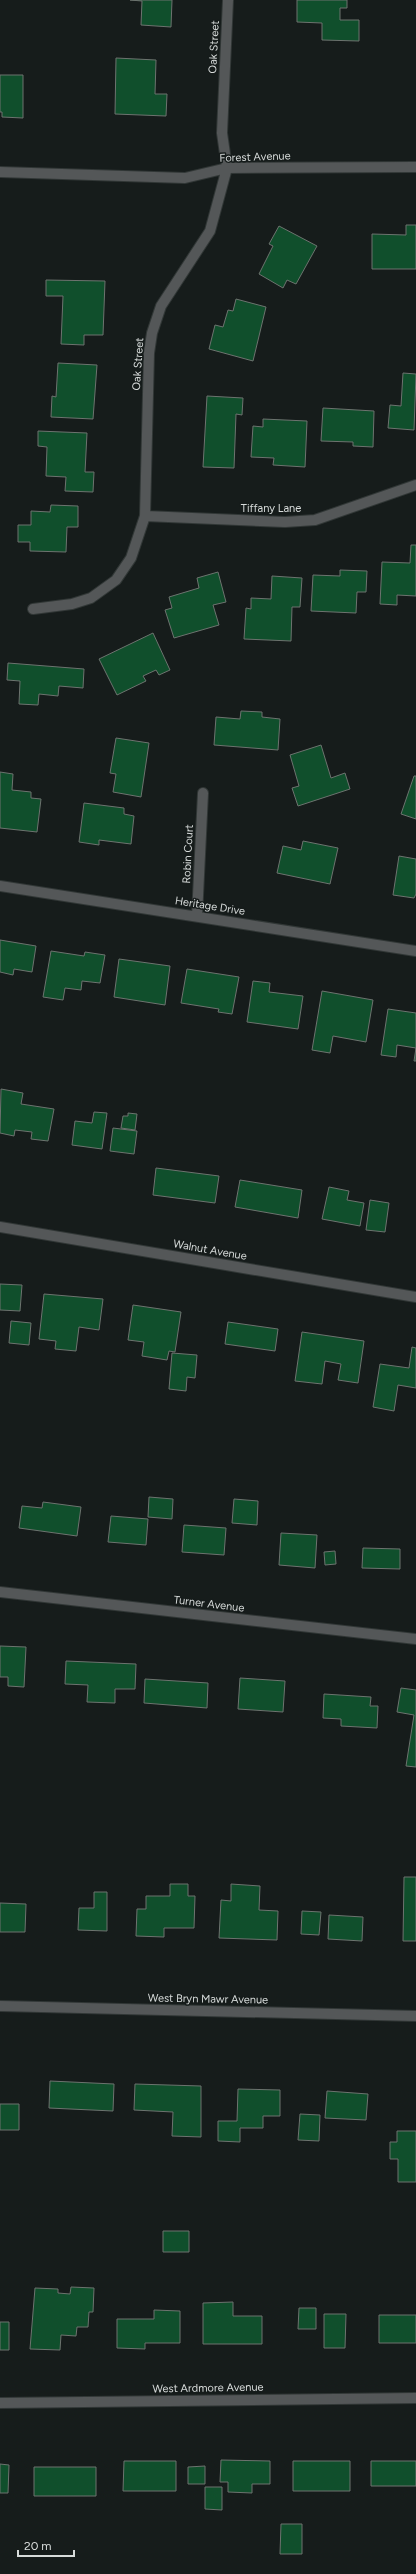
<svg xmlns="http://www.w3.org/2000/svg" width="416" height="2574" font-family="Figtree,sans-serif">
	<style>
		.building { fill: #104f2c; stroke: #6d736f }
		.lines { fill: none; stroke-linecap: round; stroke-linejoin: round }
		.minor-casing { stroke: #313736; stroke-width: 12 }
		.minor { stroke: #545758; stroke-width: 10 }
		.labels { text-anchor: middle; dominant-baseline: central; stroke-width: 3; stroke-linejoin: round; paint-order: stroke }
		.street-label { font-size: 11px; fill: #d7dbda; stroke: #161c1b }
	</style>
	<rect width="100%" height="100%" fill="#161c1b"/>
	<path class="building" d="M130,0H172L171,27L141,25L142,1Z
		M297,0H347V8H340V20H359V41L322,40V23L297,22Z
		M116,58L156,60L155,94H167L166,116L115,114Z
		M0,75H23V118L2,117V112H0Z
		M406,225H416V269H372V234L406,235Z
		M279,226L317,246L296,284L287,280L283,288L259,274L273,246L269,244Z
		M46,280L105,281L103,335H84V345L61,344L63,296H46Z
		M236,299L266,307L253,361L209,349L215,325L223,327L228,310L233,311Z
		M58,363L97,365L93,419L51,417L52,396L56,397Z
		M403,373L416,374L414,430L388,428L390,405L401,406Z
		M207,396L243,398L242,415L236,414L234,468L203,467Z
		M323,408L374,411L373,447L353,446V442L321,441Z
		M263,419L307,421L305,467L273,465L274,458L251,457L253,426L263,427Z
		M38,431L87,433L85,472H94L93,492L65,491L66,477L46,476L47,447L38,446Z
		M51,505L78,506V527H67L66,552L30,551V542H18V525H31V511L50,512Z
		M411,545H416V596L397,595V605L380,604L382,562L410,563Z
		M340,570L367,571L366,592H357L356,613L311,611L313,575L340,576Z
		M218,572L226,602L213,605L219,625L174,638L165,610L172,608L169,597L199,588L197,578Z
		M272,576L302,578L300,607H292L291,641L244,639L246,608L251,609V598L271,599Z
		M153,633L170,670L159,675L156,670L143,676L146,681L117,695L99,659Z
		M8,663L84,669L83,688L59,686L58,696L39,694L38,705L19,704L20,681L7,680Z
		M241,711L262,712V717L280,719L278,750L214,745L216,717L240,719Z
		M116,738L149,743L141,797L113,792L116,774L110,773Z
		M321,745L331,778L345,773L350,789L298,806L292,788L299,786L290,755Z
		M0,772L13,774L12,790L31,792V798L41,799L37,832L0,828Z
		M414,776H416V819L401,814Z
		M84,803L124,808V814L134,816L131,844L99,840V845L79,842Z
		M303,841L338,848L330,884L277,873L283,846L301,850Z
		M399,856L416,859V894L414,898L393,895Z
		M0,940L36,946L32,972L14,969L13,975L0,972Z
		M51,951L84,956L85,952L105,955L100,983L82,981L81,990L65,988L63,1000L43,997Z
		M119,959L170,966L165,1005L114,997Z
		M187,969L239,977L232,1014L218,1012L219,1009L181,1003Z
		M253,981L270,983L269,992L303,996L298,1029L247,1022Z
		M322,991L373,1000L366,1042L333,1036L330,1053L312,1050Z
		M388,1009L416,1013V1061H414L416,1048L397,1045L396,1057L381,1055Z
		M1,1089L23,1093L21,1104L54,1109L48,1141L31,1139L32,1132L15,1130L14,1136L0,1133Z
		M94,1112L107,1113L102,1149L72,1145L75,1121L92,1123Z
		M128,1113L137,1114L135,1130L121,1128L123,1116H128Z
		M113,1128L137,1131L134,1154L110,1151Z
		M156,1168L219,1176L215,1203L153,1195Z
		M240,1180L302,1190L298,1218L235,1207Z
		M329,1187L349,1191L347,1200L364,1203L360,1226L322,1219Z
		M370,1200L389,1203L385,1232L366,1230Z
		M0,1284L22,1285L20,1311L0,1310Z
		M44,1294L103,1299L99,1330L79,1327L76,1351L55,1349L56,1341L39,1339Z
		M133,1305L181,1312L175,1352L169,1351L167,1360L142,1356L144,1342L128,1340Z
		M11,1321L31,1323L29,1345L9,1343Z
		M228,1322L278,1329L275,1351L225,1344Z
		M302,1332L364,1341L358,1383L338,1380L341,1364L325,1361L322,1384L295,1381Z
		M412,1347L416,1348V1388L398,1385L394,1411L373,1407L380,1364L409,1368Z
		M172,1353L197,1355L195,1378L187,1377L186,1391L169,1389Z
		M149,1497L173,1499L172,1519L148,1517Z
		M234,1499L258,1501L257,1525L232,1523Z
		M43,1502L81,1507L77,1536L19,1528L22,1506L42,1508Z
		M111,1516L148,1519L146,1545L108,1542Z
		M184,1525L226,1528L224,1555L182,1552Z
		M281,1533L317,1535L315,1568L279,1565Z
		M363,1548L400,1549V1569L362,1568Z
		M335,1551L336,1564L325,1565L324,1552Z
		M0,1646L26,1647L24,1687L8,1686V1677H0Z
		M66,1661L136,1664L135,1689H115V1703L87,1702L88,1685L65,1684Z
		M240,1678L285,1681L283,1712L238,1709Z
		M145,1679L208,1683L207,1708L144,1703Z
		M401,1688L416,1690V1767L406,1766L414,1715L397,1712Z
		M324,1694L371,1697L370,1706H378L377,1728L341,1726V1719L323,1718Z
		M404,1877H416V1941H403Z
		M170,1884H188V1896H195L194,1928H164V1937L136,1936L137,1909H146V1896H170Z
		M231,1884L260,1886L259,1910L278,1911L277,1940L219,1938L221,1900L231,1901Z
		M94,1892H107V1931L78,1930L79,1908H94Z
		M0,1903L26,1904L25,1932H0Z
		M302,1911L321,1912L319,1935L301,1934Z
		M329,1915L363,1917L362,1941L328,1939Z
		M50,2081L114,2084L113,2111L49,2108Z
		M135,2084L201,2086V2137L172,2136L173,2112L134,2110Z
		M238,2089L280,2090V2116H263V2128H240V2142L218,2141V2121H237Z
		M327,2091L368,2094L366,2120L325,2118Z
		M0,2104H19V2130H0Z
		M300,2114L320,2115L319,2141L298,2140Z
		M397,2131H416V2182H398V2159H390V2142H397Z
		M163,2231H189V2252H163Z
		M71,2287L94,2288L93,2312H89L88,2327H77L76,2336L61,2335L60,2350L30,2349L35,2288L58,2289V2293L70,2294Z
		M233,2302V2316H262V2344H203V2303Z
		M299,2308H316V2329H298Z
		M154,2310L180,2311V2343H145V2349L117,2348V2319H154Z
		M324,2314H346L345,2348H324Z
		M379,2315H416V2343H379Z
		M0,2322H9V2350H0Z
		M221,2460L270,2461V2484H252V2493L228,2492V2482H220Z
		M124,2461H176V2491H123Z
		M293,2461H350V2491H293Z
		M371,2461H416V2486H371Z
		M0,2464L9,2465L8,2493H0Z
		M205,2466V2484H188V2467Z
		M34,2467H96V2496H34Z
		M205,2487H222V2510L205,2509Z
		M281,2524H302V2554H280Z"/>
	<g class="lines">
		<defs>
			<path id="minor" d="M0,172L185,178L227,168L416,167
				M145,516L285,522L315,520L416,485
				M33,609L72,604L91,598L116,580L131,558L145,516L149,353L152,333L161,306L210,231L227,168L222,133L228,0
				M0,886L416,951
				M197,916L203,793
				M0,1227L416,1297
				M0,1592L416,1639
				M0,2006L416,2016
				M0,2403L416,2398"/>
		</defs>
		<use href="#minor" class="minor-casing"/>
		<use href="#minor" class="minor"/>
	</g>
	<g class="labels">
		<g class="street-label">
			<text transform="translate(214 47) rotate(-87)">Oak Street</text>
			<text transform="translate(255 157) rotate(-2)">Forest Avenue</text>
			<text transform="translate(138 364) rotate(-86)">Oak Street</text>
			<text x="271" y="508">Tiffany Lane</text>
			<text transform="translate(188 854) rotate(-87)">Robin Court</text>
			<text transform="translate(210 906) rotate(9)">Heritage Drive</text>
			<text transform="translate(210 1250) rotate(10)">Walnut Avenue</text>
			<text transform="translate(209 1604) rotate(7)">Turner Avenue</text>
			<text transform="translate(208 1999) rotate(1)">West Bryn Mawr Avenue</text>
			<text transform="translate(208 2388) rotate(-1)">West Ardmore Avenue</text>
		</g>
	</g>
	<path d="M18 2550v6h56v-6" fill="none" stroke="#d7dbda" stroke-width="2"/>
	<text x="24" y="2550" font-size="12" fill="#d7dbda" stroke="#161c1b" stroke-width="3" paint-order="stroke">20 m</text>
</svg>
